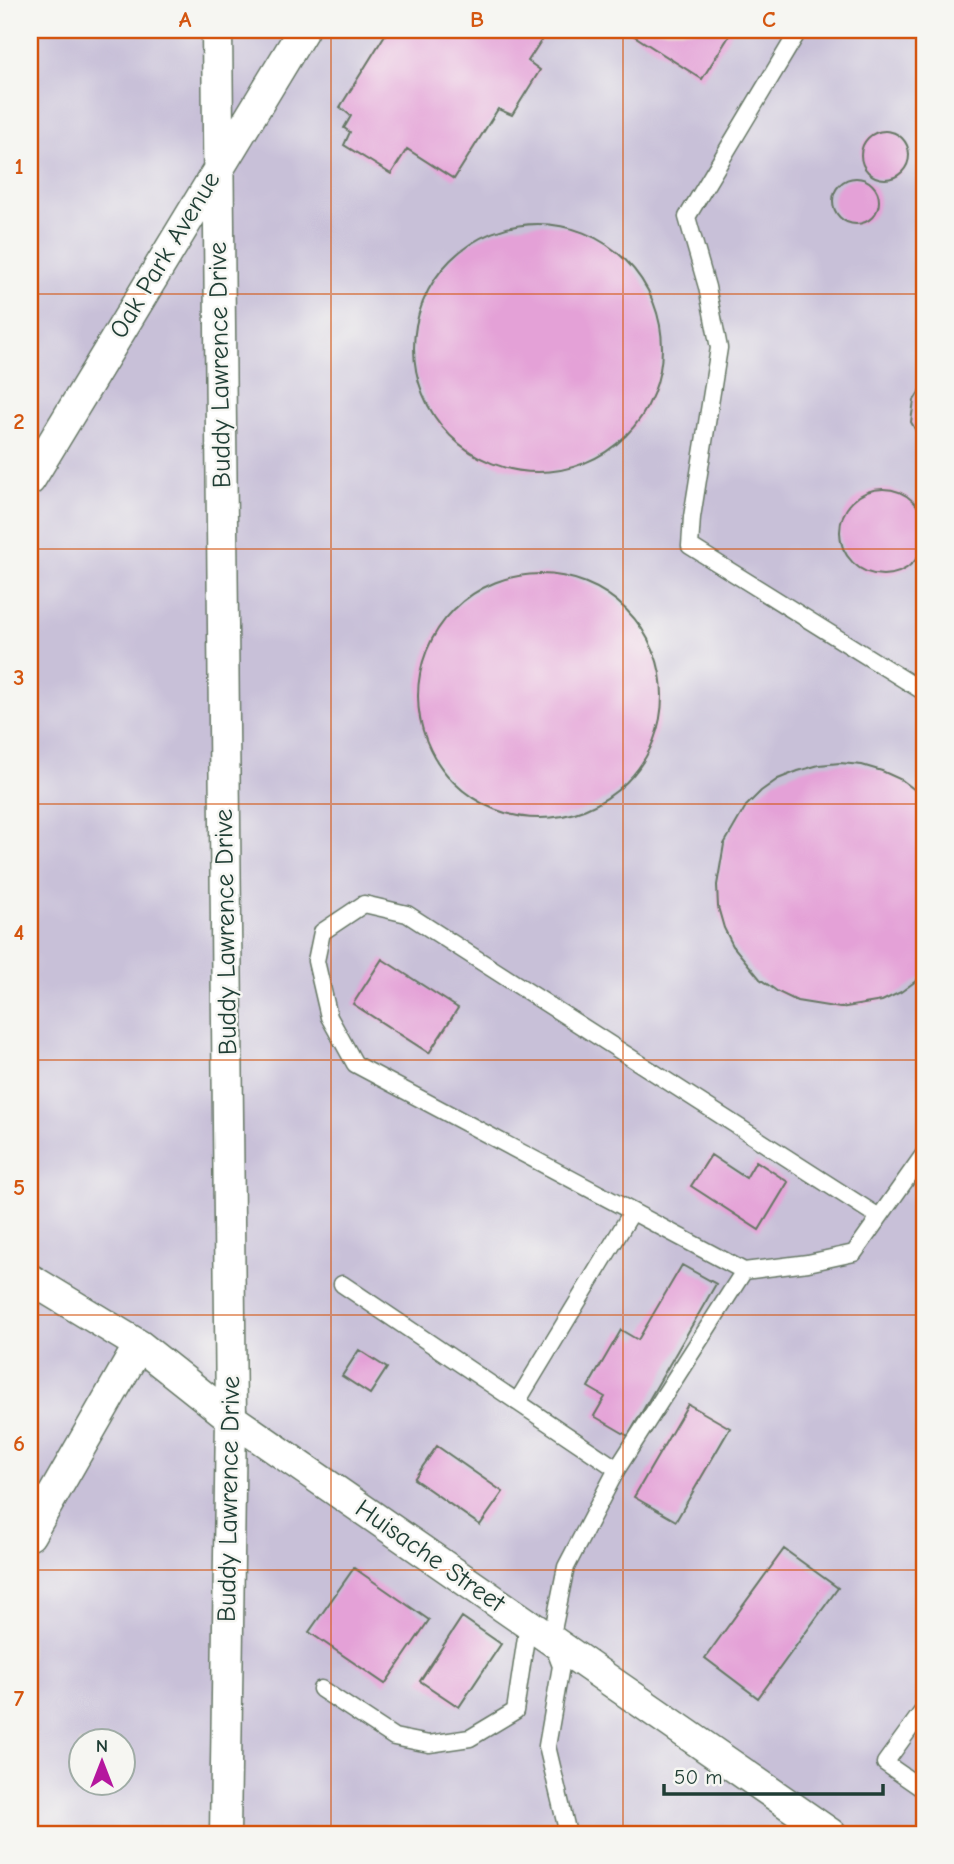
<svg xmlns="http://www.w3.org/2000/svg" width="954" height="1864" font-family="'Comic Neue',sans-serif">
	<style>
		.industrial { fill: #c8c0d8; fill-rule: evenodd }
		.building { fill: #e4a1d7 }
		.lines { fill: none; stroke-linecap: round; stroke-linejoin: round }
		.lane-casing { stroke: #667765; stroke-width: 19 }
		.street-casing { stroke: #667765; stroke-width: 33 }
		.lane { stroke: #fff; stroke-width: 16 }
		.street { stroke: #fff; stroke-width: 30 }
		.grid { fill: none; stroke: #d45610; stroke-width: 2; stroke-opacity: 0.55 }
		.labels { text-anchor: middle; dominant-baseline: central; stroke-width: 5; stroke-linejoin: round; paint-order: stroke }
		.street-label { font-size: 26px; fill: #1f3d34; stroke: #f6f6f2 }
		.neatline { fill: none; stroke: #d45610; stroke-width: 2.5 }
		.grid-label { font-size: 23px; text-anchor: middle; font-weight: bold; fill: #d45610 }
	</style>
	<rect width="100%" height="100%" fill="#f6f6f2"/>
	<filter id="ink" filterUnits="userSpaceOnUse"><feTurbulence type="fractalNoise" baseFrequency=".0143" numOctaves="2"/><feDisplacementMap in="SourceGraphic" scale="14" xChannelSelector="R" yChannelSelector="G"/><feConvolveMatrix kernelMatrix="1 2 1 2 8 2 1 2 1" color-interpolation-filters="sRGB"/></filter>
	<filter id="wash" filterUnits="userSpaceOnUse"><feTurbulence type="fractalNoise" baseFrequency=".00686" numOctaves="4" result="noise"/><feDisplacementMap in="SourceGraphic" scale="28" xChannelSelector="R" yChannelSelector="G"/><feGaussianBlur stdDeviation="1.57" result="paint"/><feColorMatrix in="noise" values="0 0 0 0 0 0 0 0 0 0 0 0 0 0 0 0 0 1.4 0 .05"/><feComposite in="paint" operator="in"/></filter>
	<g filter="url(#wash)">
		<rect width="100%" height="100%" fill="#e9e2c0"/>
		<path class="industrial" d="M30,30H924V1834H30ZM80,1742H122V1784H80Z"/>
		<g id="blocks">
			<path class="building" d="M388,30H548L528,61L540,70L512,115L498,109L454,179L407,149L391,174L344,145L350,132L344,128L351,116L340,107Z
				M625,30H733L702,79Z
				M861 155a24 24 0 1 1 48 0a24 24 0 1 1-48 0Z
				M833 201a23 23 0 1 1 46 0a23 23 0 1 1-46 0Z
				M414 348a124 124 0 1 1 248 0a124 124 0 1 1-248 0Z
				M924,384V445L911,422L914,400Z
				M840 532a43 43 0 1 1 86 0a43 43 0 1 1-86 0Z
				M418 696a122 122 0 1 1 244 0a122 122 0 1 1-244 0Z
				M840,763L862,765L882,771L902,780L924,797V975L901,992L882,1001L840,1008L797,1001L778,992L760,979L733,946L724,928L718,907L717,885L724,844L746,806L761,791L778,779L798,771L819,765Z
				M382,959L458,1008L429,1053L353,1004Z
				M711,1155L746,1178L756,1161L788,1182L759,1230L691,1186Z
				M682,1265L716,1284L628,1436L594,1416L605,1397L588,1387L621,1330L638,1340Z
				M359,1350L387,1368L370,1394L342,1376Z
				M688,1404L730,1428L676,1521L634,1497Z
				M437,1446L503,1492L480,1525L414,1479Z
				M784,1549L838,1588L758,1698L705,1658Z
				M354,1568L429,1620L385,1684L309,1632Z
				M462,1617L501,1644L459,1707L420,1681Z"/>
		</g>
	</g>
	<g filter="url(#ink)">
		<use href="#blocks" fill-opacity="0" stroke="#667765" stroke-width="2"/>
		<g class="lines">
			<defs>
				<path id="lane" d="M799,30L687,217L707,287L719,348L692,517L690,546L924,692
					M744,1271L355,1064L329,1017L316,961L322,932L364,904L407,914L879,1217
					M342,1284L617,1469
					M517,1402L632,1212
					M321,1689L394,1737L429,1744L470,1738L515,1711L528,1624
					M924,1709L885,1763L924,1790
					M568,1834L547,1746L561,1666L551,1640L566,1567L617,1469L744,1271L808,1263L854,1253L924,1154"/>
				<path id="street" d="M217,30L231,1418L225,1834
					M30,480L303,30
					M30,1279L139,1345L231,1418L831,1834
					M30,1535L139,1345"/>
			</defs>
			<use href="#lane" class="lane-casing"/>
			<use href="#street" class="street-casing"/>
			<use href="#lane" class="lane"/>
			<use href="#street" class="street"/>
		</g>
	</g>
	<path class="grid" d="M331,30V1834M623,30V1834M30,294H924M30,549H924M30,804H924M30,1060H924M30,1315H924M30,1570H924"/>
	<g class="labels">
		<g class="street-label">
			<text transform="translate(165 255) rotate(-59)">Oak Park Avenue</text>
			<text transform="translate(220 365) rotate(-91)">Buddy Lawrence Drive</text>
			<text transform="translate(226 932) rotate(-91)">Buddy Lawrence Drive</text>
			<text transform="translate(229 1499) rotate(-89)">Buddy Lawrence Drive</text>
			<text transform="translate(430 1556) rotate(35)">Huisache Street</text>
		</g>
	</g>
	<rect width="954" height="1864" fill="none" stroke="#f6f6f2" stroke-width="77"/>
	<g transform="translate(102 1762)"><circle r="33" fill="#f6f6f2" stroke="#a0aca6" stroke-width="2"/>
	<path d="M0-5L12 26L0 18L-12 26Z" fill="#b5179e"/>
	<text y="-10" font-size="19" font-weight="bold" text-anchor="middle" fill="#1f3d34">N</text>
	</g>
	<path d="M664 1784v10h219v-10" fill="none" stroke="#1f3d34" stroke-width="3.5"/>
	<text x="674" y="1784" font-size="21" fill="#1f3d34" stroke="#f6f6f2" stroke-width="5" paint-order="stroke">50 m</text>
	<rect x="38" y="38" width="878" height="1788" class="neatline"/>
	<g class="grid-label">
		<text x="185" y="27">A</text>
		<text x="477" y="27">B</text>
		<text x="769" y="27">C</text>
		<text x="19" y="174">1</text>
		<text x="19" y="429">2</text>
		<text x="19" y="685">3</text>
		<text x="19" y="940">4</text>
		<text x="19" y="1195">5</text>
		<text x="19" y="1451">6</text>
		<text x="19" y="1706">7</text>
	</g>
</svg>
